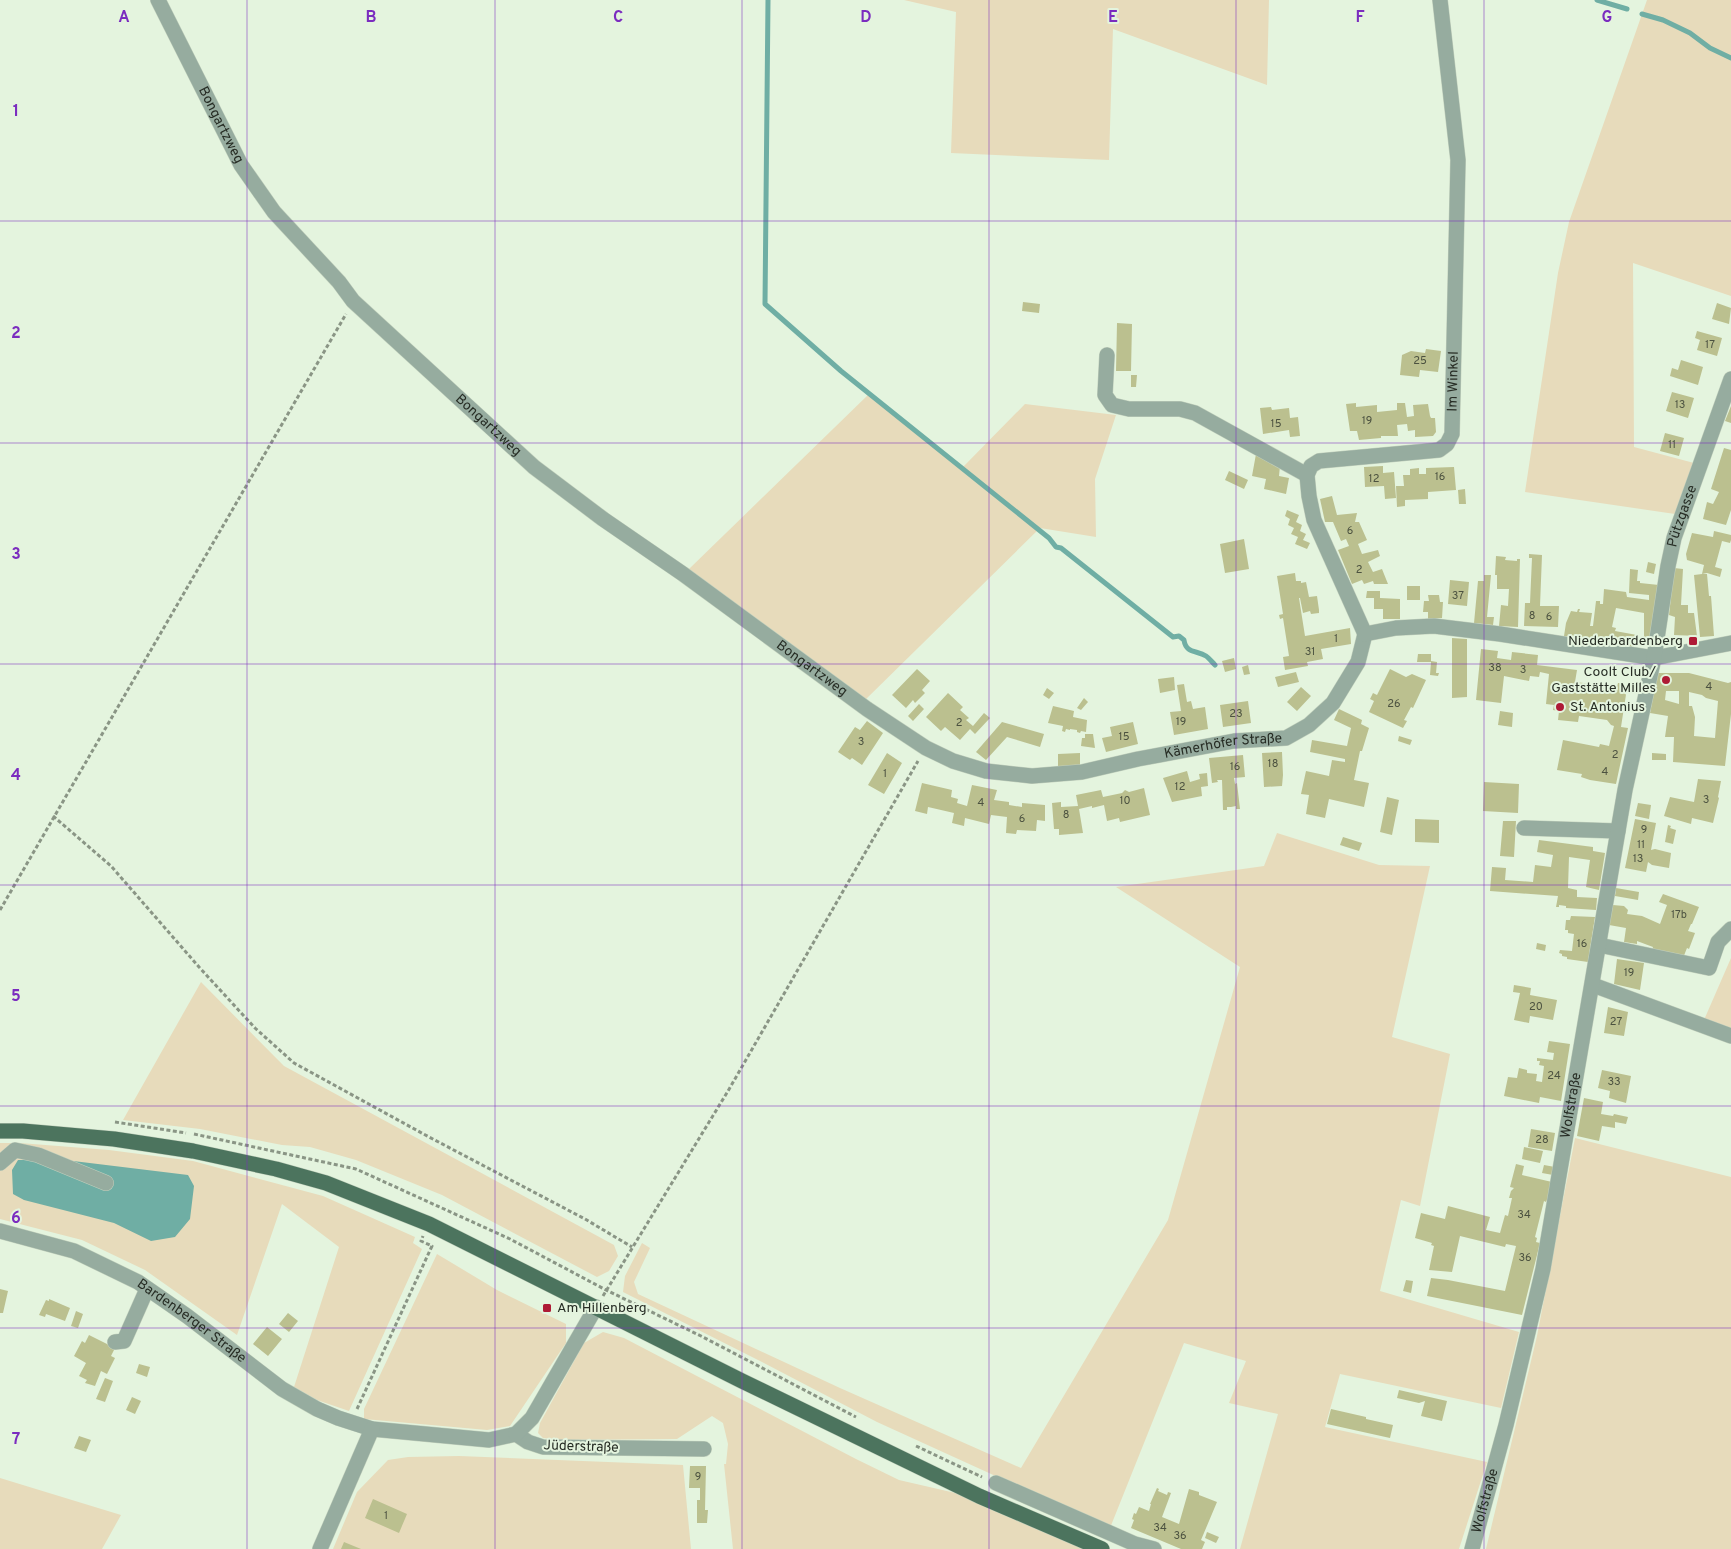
<svg xmlns="http://www.w3.org/2000/svg" width="1731" height="1549" font-family="Overpass,sans-serif">
	<style>
		.green { fill: #e7dbbb }
		.water { fill: #6faea4 }
		.lines { fill: none; stroke-linecap: round; stroke-linejoin: round }
		.stream { stroke: #6faea4; stroke-width: 5 }
		.building { fill: #bbc08f; fill-rule: evenodd }
		.minor-casing { stroke: #c2d0bd; stroke-width: 16 }
		.major-casing { stroke: #c2d0bd; stroke-width: 16 }
		.path { stroke: #8a9585; stroke-width: 3; stroke-dasharray: 4 2.5; stroke-linecap: butt }
		.minor { stroke: #96ac9f; stroke-width: 15 }
		.major { stroke: #4c745e; stroke-width: 15 }
		.grid { fill: none; stroke: #7b2cbf; stroke-width: 1; stroke-opacity: 0.55 }
		.poi-dot { fill: #ae1a35; stroke: #e4f4de; stroke-width: 2 }
		.labels { text-anchor: middle; dominant-baseline: central; stroke-width: 4; stroke-linejoin: round; paint-order: stroke }
		.number-label { font-size: 11px; fill: #4c5240 }
		.street-label { font-size: 14px; fill: #272d25; stroke: #e4f4de }
		.poi-label { font-size: 14px; fill: #272d25; stroke: #e4f4de; text-anchor: end }
		.grid-label { font-size: 16px; text-anchor: middle; font-weight: bold; fill: #7b2cbf; stroke: #e4f4de; stroke-width: 4; stroke-linejoin: round; paint-order: stroke }
	</style>
	<rect width="100%" height="100%" fill="#e4f4de"/>
	<path class="green" d="M904,0H1269L1267,85L1113,29L1109,160L951,153L956,12Z
		M1647,0H1731V296L1633,263L1634,447L1694,463L1675,514L1525,492L1558,273L1569,222Z
		M869,394L963,467L1025,404L1116,415L1095,479L1096,537L1040,528L863,702L689,569Z
		M1277,833L1379,865L1430,866L1392,1037L1450,1054L1420,1206L1401,1200L1380,1291L1519,1332L1501,1408L1340,1374L1325,1427L1487,1462L1459,1549H1240L1278,1414L1229,1403L1246,1361L1184,1343L1110,1528L877,1422L760,1361L623,1292L625,1276L642,1243L650,1248L634,1282L638,1294L840,1388L1021,1468L1168,1220L1240,967L1116,887L1264,866Z
		M1731,958V1030L1704,1020Z
		M201,982L284,1066L614,1245L618,1256L609,1271L597,1277L442,1195L356,1160L310,1147L282,1145L200,1129L123,1120Z
		M1575,1138L1731,1177V1549H1486L1537,1336Z
		M0,1143H20L109,1150L193,1161L323,1196L415,1237L413,1243L422,1249L349,1411L317,1400L294,1387L339,1247L282,1204L237,1335L145,1270L82,1240L0,1219Z
		M437,1254L497,1290L566,1324V1343L510,1426L487,1430L364,1419V1409Z
		M603,1332L624,1338L856,1459L899,1480L964,1495L1107,1549H733L724,1464H726L728,1444L723,1423L712,1416L677,1439L560,1440L543,1438L538,1433L540,1423L584,1343Z
		M459,1456L683,1465L691,1549H333L357,1492L388,1460L408,1457Z
		M0,1478L121,1515L102,1549H0Z"/>
	<path class="water" d="M18,1160H65L188,1175L194,1186L190,1219L175,1237L151,1241L114,1223L24,1200L13,1194L12,1170Z"/>
	<g class="lines">
		<path class="stream" d="M768,0L765,304L841,371L1049,538L1056,547L1061,548L1173,637L1179,636L1184,640C1186,654 1197,650 1206,656C1209,658 1212,662 1215,665
			M1597,0L1627,9
			M1642,14L1663,20L1690,33L1710,48L1731,58"/>
	</g>
	<path class="building" d="M1023,302L1040,304L1039,313L1022,311Z
		M1717,303L1731,308L1729,324L1712,319Z
		M1117,323L1132,324L1131,371H1116Z
		M1697,331L1722,338L1717,356L1697,350L1700,340L1695,338Z
		M1426,349L1441,351L1438,372L1420,370L1419,377L1400,375L1402,355L1411,351L1425,353Z
		M1681,360L1703,367L1698,385L1670,376L1672,368L1678,370Z
		M1131,375H1137L1136,387H1131Z
		M1672,392L1694,398L1688,418L1666,411Z
		M1356,403V407L1377,405V412L1397,410V403H1405L1407,417L1414,416L1413,405L1428,404L1430,416L1431,418H1435L1436,432L1433,436L1415,437V430L1408,431L1407,424L1397,425L1398,436H1381V438L1359,440L1357,431H1350L1346,404Z
		M1731,406V423L1725,421Z
		M1271,407L1272,410L1289,408L1290,418L1298,417L1300,436L1290,437L1289,430L1263,434L1260,408Z
		M1665,433L1684,438L1679,456L1660,451Z
		M1724,448L1731,450V510L1726,525L1703,519L1707,502L1713,504L1719,492L1711,489Z
		M1256,454L1280,466L1279,476L1289,478L1286,494L1264,489L1266,479L1252,476Z
		M1383,466V473L1394,472L1396,498L1385,499L1384,486L1365,487L1364,467Z
		M1454,467L1456,490L1428,492V499L1405,500V506L1397,507L1396,486H1404L1403,475H1410V469L1419,468V474H1426V468Z
		M1229,471L1248,480L1244,489L1225,480Z
		M1465,489L1466,504H1459L1458,490Z
		M1332,496L1337,515L1357,513L1355,522H1359L1367,540L1358,544L1362,554L1378,550L1380,556L1368,562L1373,572L1382,569L1388,584H1374L1373,581L1364,584L1362,580L1352,584L1338,550L1349,546L1346,539L1341,541L1333,522H1325L1320,499Z
		M1287,510L1299,515L1296,522L1302,525L1300,531L1306,534L1303,540L1310,543L1307,549L1295,544L1298,537L1291,534L1294,528L1288,525L1290,519L1285,516Z
		M1714,531L1731,535V540L1730,543L1722,541L1721,545L1715,567L1722,569L1720,577L1707,573L1702,574H1707L1709,596H1711L1714,636L1700,637L1694,575L1702,574L1704,565L1687,560L1686,554L1692,533L1713,537Z
		M1244,539L1249,569L1225,573L1220,544Z
		M1529,554L1542,555L1540,606H1559L1558,627L1524,626L1525,603H1530L1532,558H1529Z
		M1496,556L1506,557L1505,560L1517,561V559H1520L1518,627L1499,626L1501,605L1508,606L1509,589H1497V575H1495Z
		M1648,562L1656,564L1654,574L1646,572Z
		M1674,568L1683,569L1681,605H1688V613H1694L1697,636L1674,635L1675,617L1669,615Z
		M1630,569L1638,570L1637,581H1640V583L1659,585L1653,638L1644,637V613L1616,608L1612,627L1616,628L1615,631L1637,635L1635,647L1564,636L1566,623L1571,611L1577,612L1578,609H1580L1579,612L1592,613L1590,626H1593L1596,601H1600V604H1603L1604,589L1626,592L1627,597L1649,600V595L1629,593Z
		M1295,573L1296,581H1301V583L1306,582L1309,597L1317,596L1319,610V613L1311,614L1310,611L1303,613L1300,598H1299L1305,636L1350,628L1351,644L1321,649L1323,659L1307,662L1308,666L1285,670L1283,657L1289,656L1283,618L1280,619L1279,615L1283,614L1277,576Z
		M1484,575H1491L1487,617H1494L1493,625L1474,623L1478,581H1484Z
		M1450,580L1469,582L1467,606L1448,604Z
		M1407,586H1420V600H1407Z
		M1367,591H1380V598L1400,599V619H1383V609H1374V598H1366Z
		M1428,595H1439L1440,602H1443L1442,618L1428,619V612H1423L1424,601H1429Z
		M1452,638L1467,639V697L1452,698Z
		M1481,649L1498,651L1497,658L1511,660L1512,652L1538,655L1537,665L1577,670L1575,682L1617,687L1618,683H1622V688H1627L1621,727L1628,728L1616,784L1590,780L1581,777L1582,774L1557,770L1563,740L1599,747L1600,744L1609,746L1614,726L1611,725L1607,720L1579,716L1578,722L1558,720L1559,711L1553,710L1554,705L1546,704L1549,674L1540,672L1539,677L1530,676L1529,681L1504,676L1501,703L1476,700Z
		M1418,654H1431V661L1437,662L1436,673H1439L1438,676L1430,675L1431,662H1417Z
		M1234,658L1236,669L1225,672L1222,661Z
		M1248,665L1250,674L1244,675L1242,667Z
		M917,669L930,681L922,690L925,693L915,703L913,700L906,708L892,695Z
		M1390,669L1406,677L1412,674L1426,680L1413,708L1411,707L1404,720L1407,721L1403,728L1369,712L1374,701L1370,699L1373,693L1377,695Z
		M1296,672L1299,682L1278,687L1275,677Z
		M1657,673H1689L1728,683L1731,682V714L1725,766L1673,762L1674,737H1665L1668,716L1650,713ZM1666,691H1679V704L1665,700ZM1689,692L1702,695L1706,698L1718,701L1715,738L1694,736L1695,717L1692,706H1689Z
		M1174,677L1175,690L1160,693L1158,679Z
		M1184,684L1187,702L1191,701L1193,709L1205,707L1208,729L1174,735L1170,712L1181,711L1177,685Z
		M1301,687L1311,696L1297,711L1287,702Z
		M1047,688L1054,693L1049,699L1043,695Z
		M948,693L963,707L960,710L969,718L966,720L973,726L984,713L990,718L975,734L970,729L960,740L945,727L941,731L926,717Z
		M1084,698L1088,702L1081,710L1077,708Z
		M1248,701L1251,723L1223,727L1220,705Z
		M919,704L924,709L913,721L908,716Z
		M1053,706L1074,711L1073,717L1087,720L1086,732L1081,731L1080,733L1077,732V730L1070,729V730L1066,729L1065,732L1062,731L1063,726L1048,723Z
		M1339,709L1362,720L1361,724L1369,728L1362,751H1360L1354,780L1369,783L1364,807L1329,799L1325,818L1306,814L1309,795L1301,794L1306,771L1329,776L1332,760L1345,762V759L1310,752L1312,740L1347,746L1351,728L1334,720Z
		M1500,711L1513,713L1512,727L1498,725Z
		M867,721L883,733L862,765L852,758L850,760L838,752L855,727L860,730Z
		M1002,722L1044,734L1040,747L1007,737L986,760L976,752Z
		M1133,722L1138,744L1106,752L1102,738L1112,736L1110,727Z
		M1085,734H1093L1095,748L1081,746L1082,738H1085Z
		M1399,736L1412,740L1410,745L1398,741Z
		M1282,752L1283,775L1282,786L1264,787L1262,753Z
		M887,753L902,763L884,794L868,785Z
		M1080,753V766L1058,767V754Z
		M1652,753L1666,754V760H1652Z
		M1243,755L1245,777L1234,778L1235,784L1237,783L1240,809H1236V806L1231,807H1227V810H1223L1222,780H1217L1218,782L1212,783L1209,758Z
		M1187,771L1190,782L1200,779L1199,774L1207,773L1208,786L1201,787L1202,796L1172,802L1163,778Z
		M1698,779L1721,781L1718,797L1719,798L1713,823L1692,818L1691,824L1664,816L1670,797L1694,802Z
		M1484,782L1519,784L1518,813L1483,811Z
		M922,783L952,790L951,797L958,799L957,803L967,806L972,785L997,790L994,800L1009,802V805L1022,807V803L1045,805V821L1037,820L1036,831L1017,830L1016,834L1006,833L1007,817L991,815L989,824L965,818L964,826L952,823L954,813L928,807L927,814L915,811Z
		M1144,788L1150,815L1120,822L1119,818L1107,821L1104,805L1092,808V806L1079,809L1083,833L1059,835V829H1054L1052,803L1061,802V807L1078,806L1076,795L1101,790L1103,797L1122,793L1125,790L1129,792Z
		M1387,797L1399,800L1392,835L1380,832Z
		M1638,803L1651,805L1649,819L1635,816Z
		M1415,819L1439,820V843L1415,842Z
		M1635,819L1656,823L1651,850L1655,849L1671,853L1669,868L1652,865L1648,862L1646,872L1625,868Z
		M1503,821H1516L1514,857L1500,856Z
		M1668,825L1671,826L1670,828L1676,830L1673,844L1665,842Z
		M1343,837L1362,843L1359,851L1340,845Z
		M1539,840L1593,847V851L1605,853L1599,890L1586,887L1590,860L1569,857L1568,888L1577,890V897L1597,898L1596,910L1566,908V906L1559,905V907H1556L1558,896L1490,891L1492,867L1506,868L1505,880L1533,882L1535,865L1551,867L1553,855L1537,852Z
		M1616,888L1639,892L1638,900L1615,896Z
		M1663,894L1699,907L1692,924H1691L1688,931L1695,933L1689,949L1687,948L1683,958L1652,950L1653,947L1637,941V944L1624,942L1626,928L1609,925L1613,905L1624,906L1628,910L1627,914L1642,916L1660,924L1667,905L1659,902Z
		M1571,916L1595,917L1588,962L1567,959V957L1562,956V954L1559,953L1560,950L1572,951L1574,934L1568,933V930H1565L1566,920H1570Z
		M1537,943L1546,945L1545,951L1536,949Z
		M1617,959L1644,963L1640,990L1614,984Z
		M1514,985L1531,988L1530,995L1557,1000L1553,1020L1530,1016L1529,1023L1514,1020L1520,993L1513,992Z
		M1608,1007L1628,1012L1624,1036L1604,1033Z
		M1549,1041L1570,1044L1561,1101L1540,1097L1539,1103L1504,1096L1508,1077L1517,1078L1519,1068L1527,1070V1073L1537,1074L1536,1081L1542,1082L1544,1066L1539,1065L1540,1061H1537V1058L1553,1060L1554,1053L1547,1052Z
		M1602,1070L1631,1076L1626,1103L1609,1098L1610,1091L1598,1088Z
		M1584,1098L1603,1102L1601,1114L1613,1116L1614,1114L1628,1117L1626,1124L1615,1122V1128L1602,1126L1599,1141L1577,1136Z
		M1531,1129L1555,1133L1552,1151L1528,1147Z
		M1524,1147L1543,1151L1540,1163L1522,1159Z
		M1516,1164L1524,1166L1522,1175L1552,1182L1548,1198L1546,1202L1544,1201L1535,1237L1537,1238L1536,1242L1540,1243L1522,1315L1427,1296L1431,1278L1448,1280L1505,1291L1516,1246L1506,1244L1505,1247L1460,1236L1452,1272L1429,1270L1434,1246L1431,1245L1432,1243L1415,1238L1421,1213L1445,1219L1448,1206L1490,1217L1486,1230L1500,1233L1505,1215L1508,1216L1512,1198H1509L1511,1191L1514,1188L1510,1187Z
		M1544,1165L1555,1167L1553,1175L1542,1173Z
		M1406,1280L1413,1281L1411,1293L1403,1291Z
		M0,1289L8,1291L3,1313H0Z
		M49,1299L70,1308L65,1321L46,1314L45,1317L39,1315L46,1300L49,1301Z
		M76,1311L83,1314L78,1328L71,1326Z
		M288,1313L298,1321L289,1332L279,1324Z
		M267,1327L282,1339L268,1356L253,1344Z
		M89,1335L115,1348L111,1356L115,1358L107,1374L101,1371L95,1386L85,1383L87,1380L79,1376L86,1363L74,1356L82,1341L85,1343Z
		M139,1364L150,1367L147,1377L136,1373Z
		M105,1378L113,1381L105,1402L96,1399Z
		M1399,1390L1447,1401L1442,1421L1421,1416L1425,1401L1419,1403L1397,1398Z
		M132,1397L141,1401L135,1414L126,1410Z
		M1331,1409L1366,1417V1419L1393,1425L1390,1438L1327,1424Z
		M79,1436L91,1440L86,1452L74,1448Z
		M690,1466H706L705,1510H708L707,1523H697V1500H700V1488H689Z
		M1157,1488L1159,1489L1158,1491L1167,1495L1168,1492L1171,1493L1162,1517L1179,1524L1189,1489L1199,1492V1495L1217,1502L1201,1540L1205,1542L1202,1549H1181L1131,1528L1134,1520L1132,1519L1134,1513L1136,1514L1139,1507L1149,1511L1151,1504H1150Z
		M373,1499L407,1514L399,1533L365,1518Z
		M1207,1532L1219,1537L1216,1543L1205,1538Z
		M344,1542L361,1549H341Z"/>
	<g class="lines">
		<defs>
			<g id="minor">
				<path id="s1" d="M158,0L241,165L274,212L339,282L353,301L534,467L603,519L683,574L867,709L926,748L953,761L986,771L1032,776L1082,772L1138,759L1234,741L1286,738L1309,725L1333,703L1358,662L1365,634"/>
				<path d="M1107,355L1105,395L1112,405L1129,409H1180L1195,413L1307,475"/>
				<path id="s2" d="M1365,634L1314,520L1309,496L1307,475L1311,466L1319,461L1439,450L1447,444L1452,434L1458,160L1440,0"/>
				<path d="M1365,634L1396,628L1434,626L1500,634L1654,658L1731,643"/>
				<path d="M1524,828L1618,831"/>
				<path d="M1599,945L1709,968L1718,942L1731,929"/>
				<path d="M1593,985L1731,1036"/>
				<path d="M0,1163L15,1150L38,1155L106,1183"/>
				<path id="s3" d="M0,1231L74,1251L138,1282L187,1316L282,1389L317,1409L338,1418L372,1429L489,1440L516,1434L528,1442L543,1447L704,1449"/>
				<path d="M115,1342L124,1341L147,1289"/>
				<path d="M516,1434L532,1418L596,1307"/>
				<path d="M996,1483L1135,1544L1154,1549"/>
				<path d="M320,1549L372,1429"/>
				<path id="s4" d="M1472,1549L1506,1425L1543,1269L1625,790L1654,658L1668,566L1674,538L1731,379"/>
			</g>
			<path id="major" d="M0,1131H23L114,1139L193,1151L276,1169L326,1183L429,1224L742,1381L979,1496L1102,1549"/>
		</defs>
		<use href="#minor" class="minor-casing"/>
		<use href="#major" class="major-casing"/>
		<path class="path" d="M53,816L111,866L199,967L255,1028L294,1063L429,1137L585,1219L632,1247
			M0,910L346,314
			M115,1122L186,1133
			M194,1134L356,1169L510,1239L606,1290L701,1336L856,1417
			M603,1296L728,1091L918,761
			M357,1409L432,1246L421,1241L423,1236
			M916,1446L982,1477"/>
		<use href="#minor" class="minor"/>
		<use href="#major" class="major"/>
	</g>
	<path class="grid" d="M247,0V1549M495,0V1549M742,0V1549M989,0V1549M1236,0V1549M1484,0V1549M0,221H1731M0,443H1731M0,664H1731M0,885H1731M0,1106H1731M0,1328H1731"/>
	<g class="poi-dot">
		<rect x="1688" y="636" width="10" height="10" rx="2.5"/>
		<circle cx="1666" cy="680" r="5"/>
		<circle cx="1560" cy="707" r="5"/>
		<rect x="542" y="1303" width="10" height="10" rx="2.5"/>
	</g>
	<g class="labels">
		<g class="number-label">
			<text x="1710" y="345">17</text>
			<text x="1420" y="361">25</text>
			<text x="1680" y="405">13</text>
			<text x="1367" y="421">19</text>
			<text x="1276" y="424">15</text>
			<text x="1672" y="445">11</text>
			<text x="1440" y="477">16</text>
			<text x="1374" y="479">12</text>
			<text x="1350" y="531">6</text>
			<text x="1359" y="570">2</text>
			<text x="1458" y="596">37</text>
			<text x="1532" y="616">8</text>
			<text x="1549" y="617">6</text>
			<text x="1336" y="639">1</text>
			<text x="1310" y="652">31</text>
			<text x="1495" y="668">38</text>
			<text x="1523" y="670">3</text>
			<text x="1709" y="687">4</text>
			<text x="1394" y="704">26</text>
			<text x="1236" y="714">23</text>
			<text x="1181" y="722">19</text>
			<text x="959" y="723">2</text>
			<text x="1124" y="737">15</text>
			<text x="861" y="742">3</text>
			<text x="1615" y="755">2</text>
			<text x="1273" y="764">18</text>
			<text x="1235" y="767">16</text>
			<text x="1605" y="772">4</text>
			<text x="885" y="774">1</text>
			<text x="1180" y="787">12</text>
			<text x="1706" y="800">3</text>
			<text x="1125" y="801">10</text>
			<text x="981" y="803">4</text>
			<text x="1066" y="815">8</text>
			<text x="1022" y="819">6</text>
			<text x="1644" y="830">9</text>
			<text x="1641" y="845">11</text>
			<text x="1638" y="859">13</text>
			<text x="1679" y="915">17b</text>
			<text x="1582" y="944">16</text>
			<text x="1629" y="973">19</text>
			<text x="1536" y="1007">20</text>
			<text x="1616" y="1022">27</text>
			<text x="1554" y="1076">24</text>
			<text x="1614" y="1082">33</text>
			<text x="1542" y="1140">28</text>
			<text x="1524" y="1215">34</text>
			<text x="1525" y="1258">36</text>
			<text x="698" y="1477">9</text>
			<text x="386" y="1516">1</text>
			<text x="1160" y="1528">34</text>
			<text x="1180" y="1536">36</text>
		</g>
		<g class="street-label">
			<text stroke="none"><textPath href="#s1" startOffset="140">Bongartzweg</textPath></text>
			<text stroke="none"><textPath href="#s2" startOffset="384">Im Winkel</textPath></text>
			<text stroke="none"><textPath href="#s1" startOffset="545">Bongartzweg</textPath></text>
			<text stroke="none"><textPath href="#s4" startOffset="1055">Pützgasse</textPath></text>
			<text stroke="none"><textPath href="#s1" startOffset="950">Bongartzweg</textPath></text>
			<text stroke="none"><textPath href="#s1" startOffset="1394">Kämerhöfer Straße</textPath></text>
			<text stroke="none"><textPath href="#s4" startOffset="455">Wolfstraße</textPath></text>
			<text stroke="none"><textPath href="#s3" startOffset="214">Bardenberger Straße</textPath></text>
			<text transform="translate(581 1447) rotate(2)">Jüderstraße</text>
			<text stroke="none"><textPath href="#s4" startOffset="50">Wolfstraße</textPath></text>
		</g>
		<g class="poi-label">
			<text x="1683" y="641">Niederbardenberg</text>
			<text x="1656" y="672">Coolt Club/<tspan x="1656" dy="16">Gaststätte Milles</tspan></text>
			<text x="1570" y="707" text-anchor="start">St. Antonius</text>
			<text x="557" y="1308" text-anchor="start">Am Hillenberg</text>
		</g>
	</g>
	<g class="grid-label">
		<text x="124" y="22">A</text>
		<text x="371" y="22">B</text>
		<text x="618" y="22">C</text>
		<text x="866" y="22">D</text>
		<text x="1113" y="22">E</text>
		<text x="1360" y="22">F</text>
		<text x="1607" y="22">G</text>
		<text x="16" y="116">1</text>
		<text x="16" y="338">2</text>
		<text x="16" y="559">3</text>
		<text x="16" y="780">4</text>
		<text x="16" y="1001">5</text>
		<text x="16" y="1223">6</text>
		<text x="16" y="1444">7</text>
	</g>
</svg>
